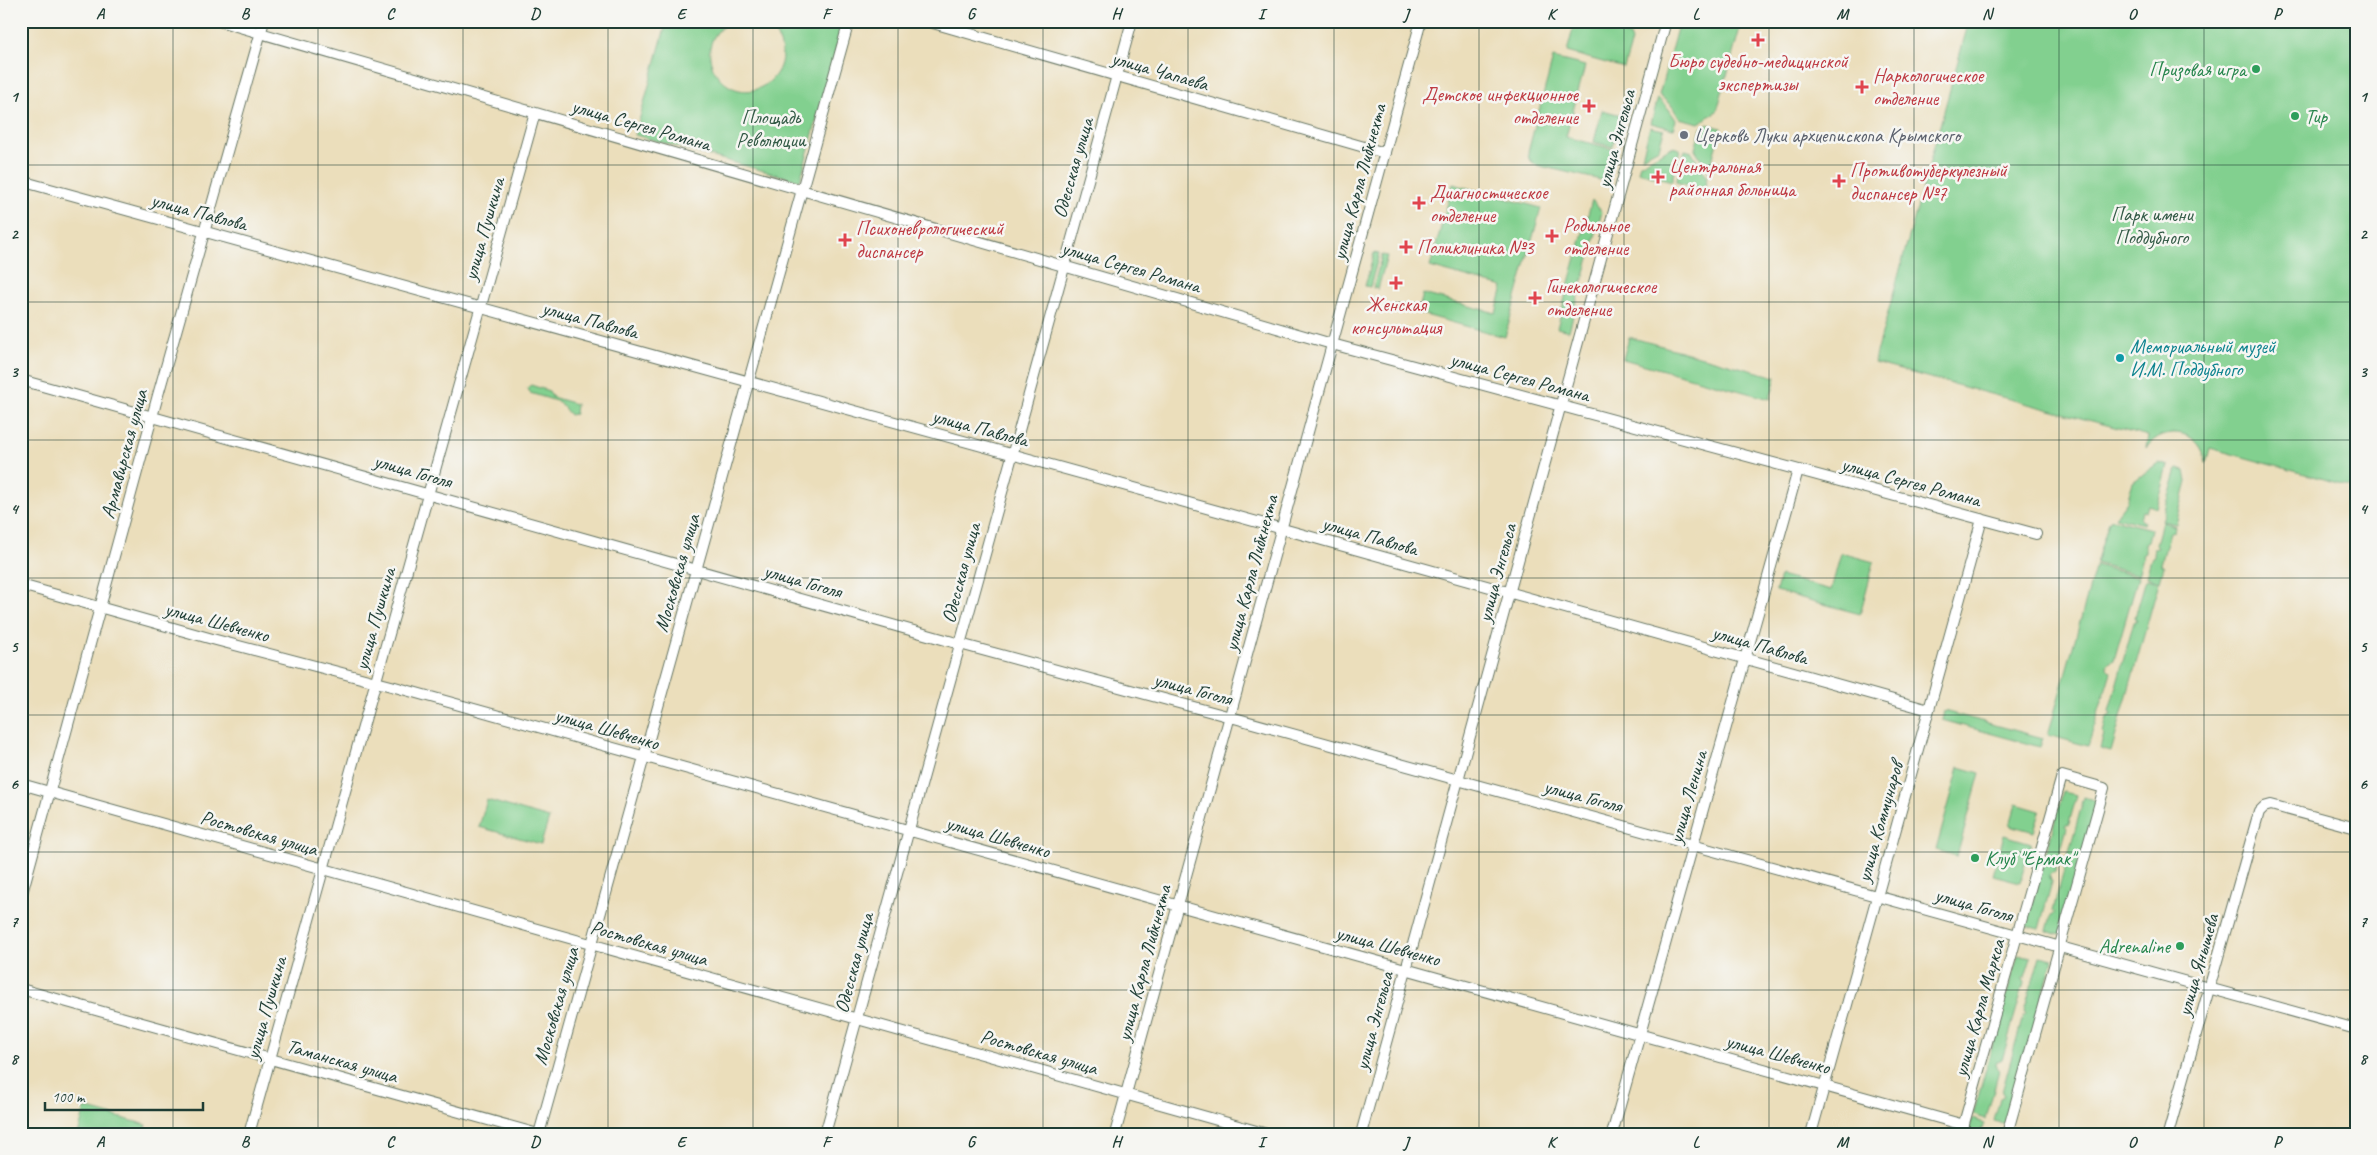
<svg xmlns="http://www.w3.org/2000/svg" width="2377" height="1155" font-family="Caveat,sans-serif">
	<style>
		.green { fill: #82d08f; stroke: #508662 }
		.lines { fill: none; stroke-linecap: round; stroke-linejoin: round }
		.minor-casing { stroke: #667563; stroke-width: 12 }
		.minor { stroke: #fff; stroke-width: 10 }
		.grid { fill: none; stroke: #1f3d34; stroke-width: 1; stroke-opacity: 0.55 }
		.health-dot { fill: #e0444e; stroke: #f6f6f2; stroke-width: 2 }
		.leisure-dot { fill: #2e9e5b; stroke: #f6f6f2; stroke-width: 2 }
		.worship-dot { fill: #6b7280; stroke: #f6f6f2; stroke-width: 2 }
		.culture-dot { fill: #0f9aa8; stroke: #f6f6f2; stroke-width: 2 }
		.labels { text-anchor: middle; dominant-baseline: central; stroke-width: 5; stroke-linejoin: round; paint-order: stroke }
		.health-label { font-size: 20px; fill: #be3a42; stroke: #f6f6f2; text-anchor: start }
		.leisure-label { font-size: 20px; fill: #27864d; stroke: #f6f6f2; text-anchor: end }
		.street-label { font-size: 20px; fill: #1f3d34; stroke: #f6f6f2 }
		.park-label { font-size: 20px; fill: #335a46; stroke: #f6f6f2 }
		.worship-label { font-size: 20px; fill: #5b616d; stroke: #f6f6f2; text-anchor: start }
		.culture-label { font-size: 20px; fill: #0d838f; stroke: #f6f6f2; text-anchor: start }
		.neatline { fill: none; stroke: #1f3d34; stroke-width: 2 }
		.grid-label { font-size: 16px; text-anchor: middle; font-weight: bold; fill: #1f3d34 }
	</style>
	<rect width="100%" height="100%" fill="#f6f6f2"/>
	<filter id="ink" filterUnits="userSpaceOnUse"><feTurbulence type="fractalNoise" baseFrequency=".02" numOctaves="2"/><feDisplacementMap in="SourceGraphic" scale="10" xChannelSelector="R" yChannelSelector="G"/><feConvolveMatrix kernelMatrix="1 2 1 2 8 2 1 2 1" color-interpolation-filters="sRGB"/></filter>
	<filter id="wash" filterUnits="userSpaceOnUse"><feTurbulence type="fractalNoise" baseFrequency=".0096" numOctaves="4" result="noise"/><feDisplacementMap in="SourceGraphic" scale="20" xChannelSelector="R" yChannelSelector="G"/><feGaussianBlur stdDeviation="1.12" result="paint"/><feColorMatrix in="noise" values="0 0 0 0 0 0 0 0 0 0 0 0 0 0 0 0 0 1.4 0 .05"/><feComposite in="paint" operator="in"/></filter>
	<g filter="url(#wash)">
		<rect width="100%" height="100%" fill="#ebdebb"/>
		<path class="green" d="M667,21H732C681,46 728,115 769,82C777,75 782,65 782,55C782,40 773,28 760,21H844L800,181L635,135Z
			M1575,21H1611L1609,29L1630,36L1632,41L1624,68L1567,52Z
			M1679,21H1742L1717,111L1699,123L1679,118L1672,106L1659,95Z
			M1969,21H2356V488L2210,448L2206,464C2203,431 2165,422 2146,448L2148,436L1874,363Z
			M1553,58L1585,66L1566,137L1617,150L1609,178L1605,181L1536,165L1529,159L1528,152Z
			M1658,98L1668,108L1676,120L1673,129L1651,123Z
			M1602,110L1621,115L1613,147L1594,142Z
			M1707,124L1721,128L1709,172L1695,149L1701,128Z
			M1650,127L1664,130L1659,148L1642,157Z
			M1672,147L1680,149L1672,181L1638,172L1640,164Z
			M1685,150L1692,152L1707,177L1704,190L1676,182Z
			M1453,184L1541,208L1505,337L1418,313L1423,294L1496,313L1503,287L1430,267Z
			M1592,200L1602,212L1580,290L1568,286Z
			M1374,253L1379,254L1370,287L1365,286Z
			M1382,255L1387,256L1378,289L1373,288Z
			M1567,290L1579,293L1569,331L1557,328Z
			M1629,337L1776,377L1770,399L1623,359Z
			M531,385L549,391L552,397L576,404L575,414L570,415L559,402L530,393L527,388Z
			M2158,463L2168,466L2157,508L2148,505L2146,512L2142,511L2140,520L2144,522L2143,524L2115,517L2127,501L2133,482Z
			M2177,469L2185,471L2187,482L2176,524L2162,521Z
			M2112,519L2151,529L2148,541L2145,543V552L2142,554L2143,557L2138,575L2096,563L2109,521Z
			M2162,522L2175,526L2174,531L2170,532L2161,564L2164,566L2160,581L2146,577L2151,559L2154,557L2153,555L2154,548L2158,547L2156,544Z
			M1841,553L1874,562L1860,614L1776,591L1780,576L1831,590Z
			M2096,565L2138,577L2114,660L2107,664V668L2111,672L2088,746L2048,735Z
			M2146,579L2159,582L2111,752L2100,749L2104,734L2103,733L2107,717L2111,715L2109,711L2134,622L2137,620L2135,617Z
			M1944,711L2043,738L2040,747L1942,720Z
			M1959,767L1980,773L1957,856L1936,850Z
			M2063,792L2077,795L2069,823L2065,825L2067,828L2055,871L2049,875L2052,882L2039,929L2026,926Z
			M2084,797L2097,801L2060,935L2047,931L2051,915L2055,913L2053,910Z
			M487,800L549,818L541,844L479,827Z
			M2016,804L2040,811L2034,832L2010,825Z
			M2004,835L2031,843L2020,882L1993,875Z
			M2018,955L2031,958L2025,977L2022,979L2024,983L2002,1060L1996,1063V1068L1999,1071L1986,1119L1973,1115Z
			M2040,956L2053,959L2006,1124L1994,1121L2000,1098L2004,1096L2002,1092L2023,1016L2026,1014L2024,1011Z
			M85,1108L147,1125L144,1134H78Z
			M1972,1119L1985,1123L1983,1127L1980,1129L1982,1134H1967Z"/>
	</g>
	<g filter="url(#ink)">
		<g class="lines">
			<defs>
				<path id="minor" d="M219,21L1332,344L2036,534
					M926,21L1385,153
					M21,181L1290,531L1929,710
					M21,380L960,644L1238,719L2356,1029
					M21,585L216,640L395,687L1964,1125
					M21,784L1267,1134
					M21,897L158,395L264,21
					M21,989L538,1134
					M249,1134L535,113
					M539,1134L849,21
					M825,1134L1132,21
					M1115,1134L1421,21
					M1361,1134L1666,21
					M1612,1134L1798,470
					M1811,1134L1982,519
					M1961,1134L2062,776L2104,788L2007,1134
					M2168,1134L2259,812L2264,807L2271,805L2356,828"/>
			</defs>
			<use href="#minor" class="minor-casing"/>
			<use href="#minor" class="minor"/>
		</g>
	</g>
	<path class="grid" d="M173,21V1134M318,21V1134M463,21V1134M608,21V1134M753,21V1134M898,21V1134M1043,21V1134M1188,21V1134M1334,21V1134M1479,21V1134M1624,21V1134M1769,21V1134M1914,21V1134M2059,21V1134M2204,21V1134M21,165H2356M21,302H2356M21,440H2356M21,578H2356M21,715H2356M21,852H2356M21,990H2356"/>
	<g class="health-dot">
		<path d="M1755.5 32.5h5v5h5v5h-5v5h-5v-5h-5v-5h5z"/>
		<path d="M1859.5 79.5h5v5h5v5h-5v5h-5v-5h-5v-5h5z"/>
		<path d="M1586.5 98.5h5v5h5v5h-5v5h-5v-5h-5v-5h5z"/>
		<path d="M1655.5 169.5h5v5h5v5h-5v5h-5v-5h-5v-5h5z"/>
		<path d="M1836.5 173.5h5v5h5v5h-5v5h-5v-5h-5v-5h5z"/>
		<path d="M1416.5 195.5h5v5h5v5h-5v5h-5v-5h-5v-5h5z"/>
		<path d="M1549.5 228.5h5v5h5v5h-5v5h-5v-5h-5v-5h5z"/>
		<path d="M842.5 232.5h5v5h5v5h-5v5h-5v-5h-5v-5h5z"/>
		<path d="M1403.5 239.5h5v5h5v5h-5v5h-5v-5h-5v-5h5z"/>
		<path d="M1393.5 275.5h5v5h5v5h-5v5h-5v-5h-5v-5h5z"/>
		<path d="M1532.5 290.5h5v5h5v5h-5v5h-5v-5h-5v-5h5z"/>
	</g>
	<g class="leisure-dot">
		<circle cx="2256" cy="69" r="5"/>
		<circle cx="2295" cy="116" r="5"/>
		<circle cx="1975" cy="858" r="5"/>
		<circle cx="2180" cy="946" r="5"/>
	</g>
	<circle class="worship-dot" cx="1684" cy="135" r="5"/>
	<circle class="culture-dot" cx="2120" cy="358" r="5"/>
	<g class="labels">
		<g class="health-label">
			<text x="1758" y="61" text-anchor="middle">Бюро судебно-медицинской<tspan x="1758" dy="23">экспертизы</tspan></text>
			<text x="1873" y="75">Наркологическое<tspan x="1873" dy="23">отделение</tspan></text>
			<text x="1578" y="94" text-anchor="end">Детское инфекционное<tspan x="1578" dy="23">отделение</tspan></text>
			<text x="1669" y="166">Центральная<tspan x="1669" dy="23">районная больница</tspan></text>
			<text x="1850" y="170">Противотуберкулезный<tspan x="1850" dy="23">диспансер №7</tspan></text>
			<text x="1430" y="192">Диагностическое<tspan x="1430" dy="23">отделение</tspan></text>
			<text x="1563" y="225">Родильное<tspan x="1563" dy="23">отделение</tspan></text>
			<text x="856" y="228">Психоневрологический<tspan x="856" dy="23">диспансер</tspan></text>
			<text x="1417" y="247">Поликлиника №3</text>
			<text x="1546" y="286">Гинекологическое<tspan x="1546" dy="23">отделение</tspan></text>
			<text x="1396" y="304" text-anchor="middle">Женская<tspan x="1396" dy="23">консультация</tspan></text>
		</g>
		<g class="leisure-label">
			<text x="2246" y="69">Призовая игра</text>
			<text x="2305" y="116" text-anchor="start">Тир</text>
			<text x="1985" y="858" text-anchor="start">Клуб "Ермак"</text>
			<text x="2170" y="946">Аdrenaline</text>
		</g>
		<g class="street-label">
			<text transform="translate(1160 71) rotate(16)">улица Чапаева</text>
			<text transform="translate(641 125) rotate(16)">улица Сергея Романа</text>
			<text transform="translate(1616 139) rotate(-75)">улица Энгельса</text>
			<text transform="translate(1073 168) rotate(-74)">Одесская улица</text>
			<text transform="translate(1359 182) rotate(-75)">улица Карла Либкнехта</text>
			<text transform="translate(199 212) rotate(15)">улица Павлова</text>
			<text transform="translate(484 229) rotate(-74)">улица Пушкина</text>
			<text transform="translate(1131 267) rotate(16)">улица Сергея Романа</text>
			<text transform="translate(590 320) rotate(15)">улица Павлова</text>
			<text transform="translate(1520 377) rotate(15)">улица Сергея Романа</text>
			<text transform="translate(980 428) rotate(15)">улица Павлова</text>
			<text transform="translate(124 454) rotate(-75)">Армавирская улица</text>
			<text transform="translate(413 471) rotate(16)">улица Гоголя</text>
			<text transform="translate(1911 482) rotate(15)">улица Сергея Романа</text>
			<text transform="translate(1370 536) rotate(16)">улица Павлова</text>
			<text transform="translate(677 573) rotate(-74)">Московская улица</text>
			<text transform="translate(961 573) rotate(-75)">Одесская улица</text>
			<text transform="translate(1251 573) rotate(-75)">улица Карла Либкнехта</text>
			<text transform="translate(1497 573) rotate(-75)">улица Энгельса</text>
			<text transform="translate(803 581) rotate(16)">улица Гоголя</text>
			<text transform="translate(375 619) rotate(-74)">улица Пушкина</text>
			<text transform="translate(217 622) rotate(15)">улица Шевченко</text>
			<text transform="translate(1760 645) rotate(16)">улица Павлова</text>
			<text transform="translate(1193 689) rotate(15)">улица Гоголя</text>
			<text transform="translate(607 729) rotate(16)">улица Шевченко</text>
			<text transform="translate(1583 796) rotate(15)">улица Гоголя</text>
			<text transform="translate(1688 797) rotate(-74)">улица Ленина</text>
			<text transform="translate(1880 822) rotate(-74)">улица Коммунаров</text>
			<text transform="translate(259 833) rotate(16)">Ростовская улица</text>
			<text transform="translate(998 837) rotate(16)">улица Шевченко</text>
			<text transform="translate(1974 905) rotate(16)">улица Гоголя</text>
			<text transform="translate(649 943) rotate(16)">Ростовская улица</text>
			<text transform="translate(1388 946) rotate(15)">улица Шевченко</text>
			<text transform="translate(854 963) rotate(-75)">Одесская улица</text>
			<text transform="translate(1144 963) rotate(-75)">улица Карла Либкнехта</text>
			<text transform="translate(2198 965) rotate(-74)">улица Янышева</text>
			<text transform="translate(556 1006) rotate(-74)">Московская улица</text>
			<text transform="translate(266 1008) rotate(-74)">улица Пушкина</text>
			<text transform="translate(1979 1008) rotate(-74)">улица Карла Маркса</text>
			<text transform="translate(1374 1021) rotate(-75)">улица Энгельса</text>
			<text transform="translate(1039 1052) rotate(16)">Ростовская улица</text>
			<text transform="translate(1778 1054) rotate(15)">улица Шевченко</text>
			<text transform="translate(342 1061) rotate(16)">Таманская улица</text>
		</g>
		<g class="park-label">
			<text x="771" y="117">Площадь<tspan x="771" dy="23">Революции</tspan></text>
			<text x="2152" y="214">Парк имени<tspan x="2152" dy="23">Поддубного</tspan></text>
		</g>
		<g class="worship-label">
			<text x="1694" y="135">Церковь Луки архиепископа Крымского</text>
		</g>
		<g class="culture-label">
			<text x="2130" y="346">Мемориальный музей<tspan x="2130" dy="23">И.М. Поддубного</tspan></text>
		</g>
	</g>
	<rect width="2377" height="1155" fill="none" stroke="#f6f6f2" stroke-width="55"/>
	<path d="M45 1102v8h158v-8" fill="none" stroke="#1f3d34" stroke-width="2.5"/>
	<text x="52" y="1102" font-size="15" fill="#1f3d34" stroke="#f6f6f2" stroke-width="4" paint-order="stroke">100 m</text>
	<rect x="28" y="28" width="2322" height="1100" class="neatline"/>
	<g class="grid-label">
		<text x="100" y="19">A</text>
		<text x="245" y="19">B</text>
		<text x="390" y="19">C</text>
		<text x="535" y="19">D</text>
		<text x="681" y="19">E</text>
		<text x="826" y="19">F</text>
		<text x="971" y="19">G</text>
		<text x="1116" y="19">H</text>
		<text x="1261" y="19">I</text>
		<text x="1406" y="19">J</text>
		<text x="1551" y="19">K</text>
		<text x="1696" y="19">L</text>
		<text x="1842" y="19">M</text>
		<text x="1987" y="19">N</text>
		<text x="2132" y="19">O</text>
		<text x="2277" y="19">P</text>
		<text x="14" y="102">1</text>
		<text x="2363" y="102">1</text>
		<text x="14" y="239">2</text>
		<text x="2363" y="239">2</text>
		<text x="14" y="377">3</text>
		<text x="2363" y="377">3</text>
		<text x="14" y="514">4</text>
		<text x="2363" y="514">4</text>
		<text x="14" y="652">5</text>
		<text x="2363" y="652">5</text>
		<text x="14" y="789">6</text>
		<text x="2363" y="789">6</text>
		<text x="14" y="927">7</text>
		<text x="2363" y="927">7</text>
		<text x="14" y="1064">8</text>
		<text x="2363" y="1064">8</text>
		<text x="100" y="1147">A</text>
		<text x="245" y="1147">B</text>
		<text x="390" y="1147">C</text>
		<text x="535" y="1147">D</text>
		<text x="681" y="1147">E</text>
		<text x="826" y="1147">F</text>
		<text x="971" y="1147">G</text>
		<text x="1116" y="1147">H</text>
		<text x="1261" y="1147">I</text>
		<text x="1406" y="1147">J</text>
		<text x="1551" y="1147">K</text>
		<text x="1696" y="1147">L</text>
		<text x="1842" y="1147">M</text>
		<text x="1987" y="1147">N</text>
		<text x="2132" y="1147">O</text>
		<text x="2277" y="1147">P</text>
	</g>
</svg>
